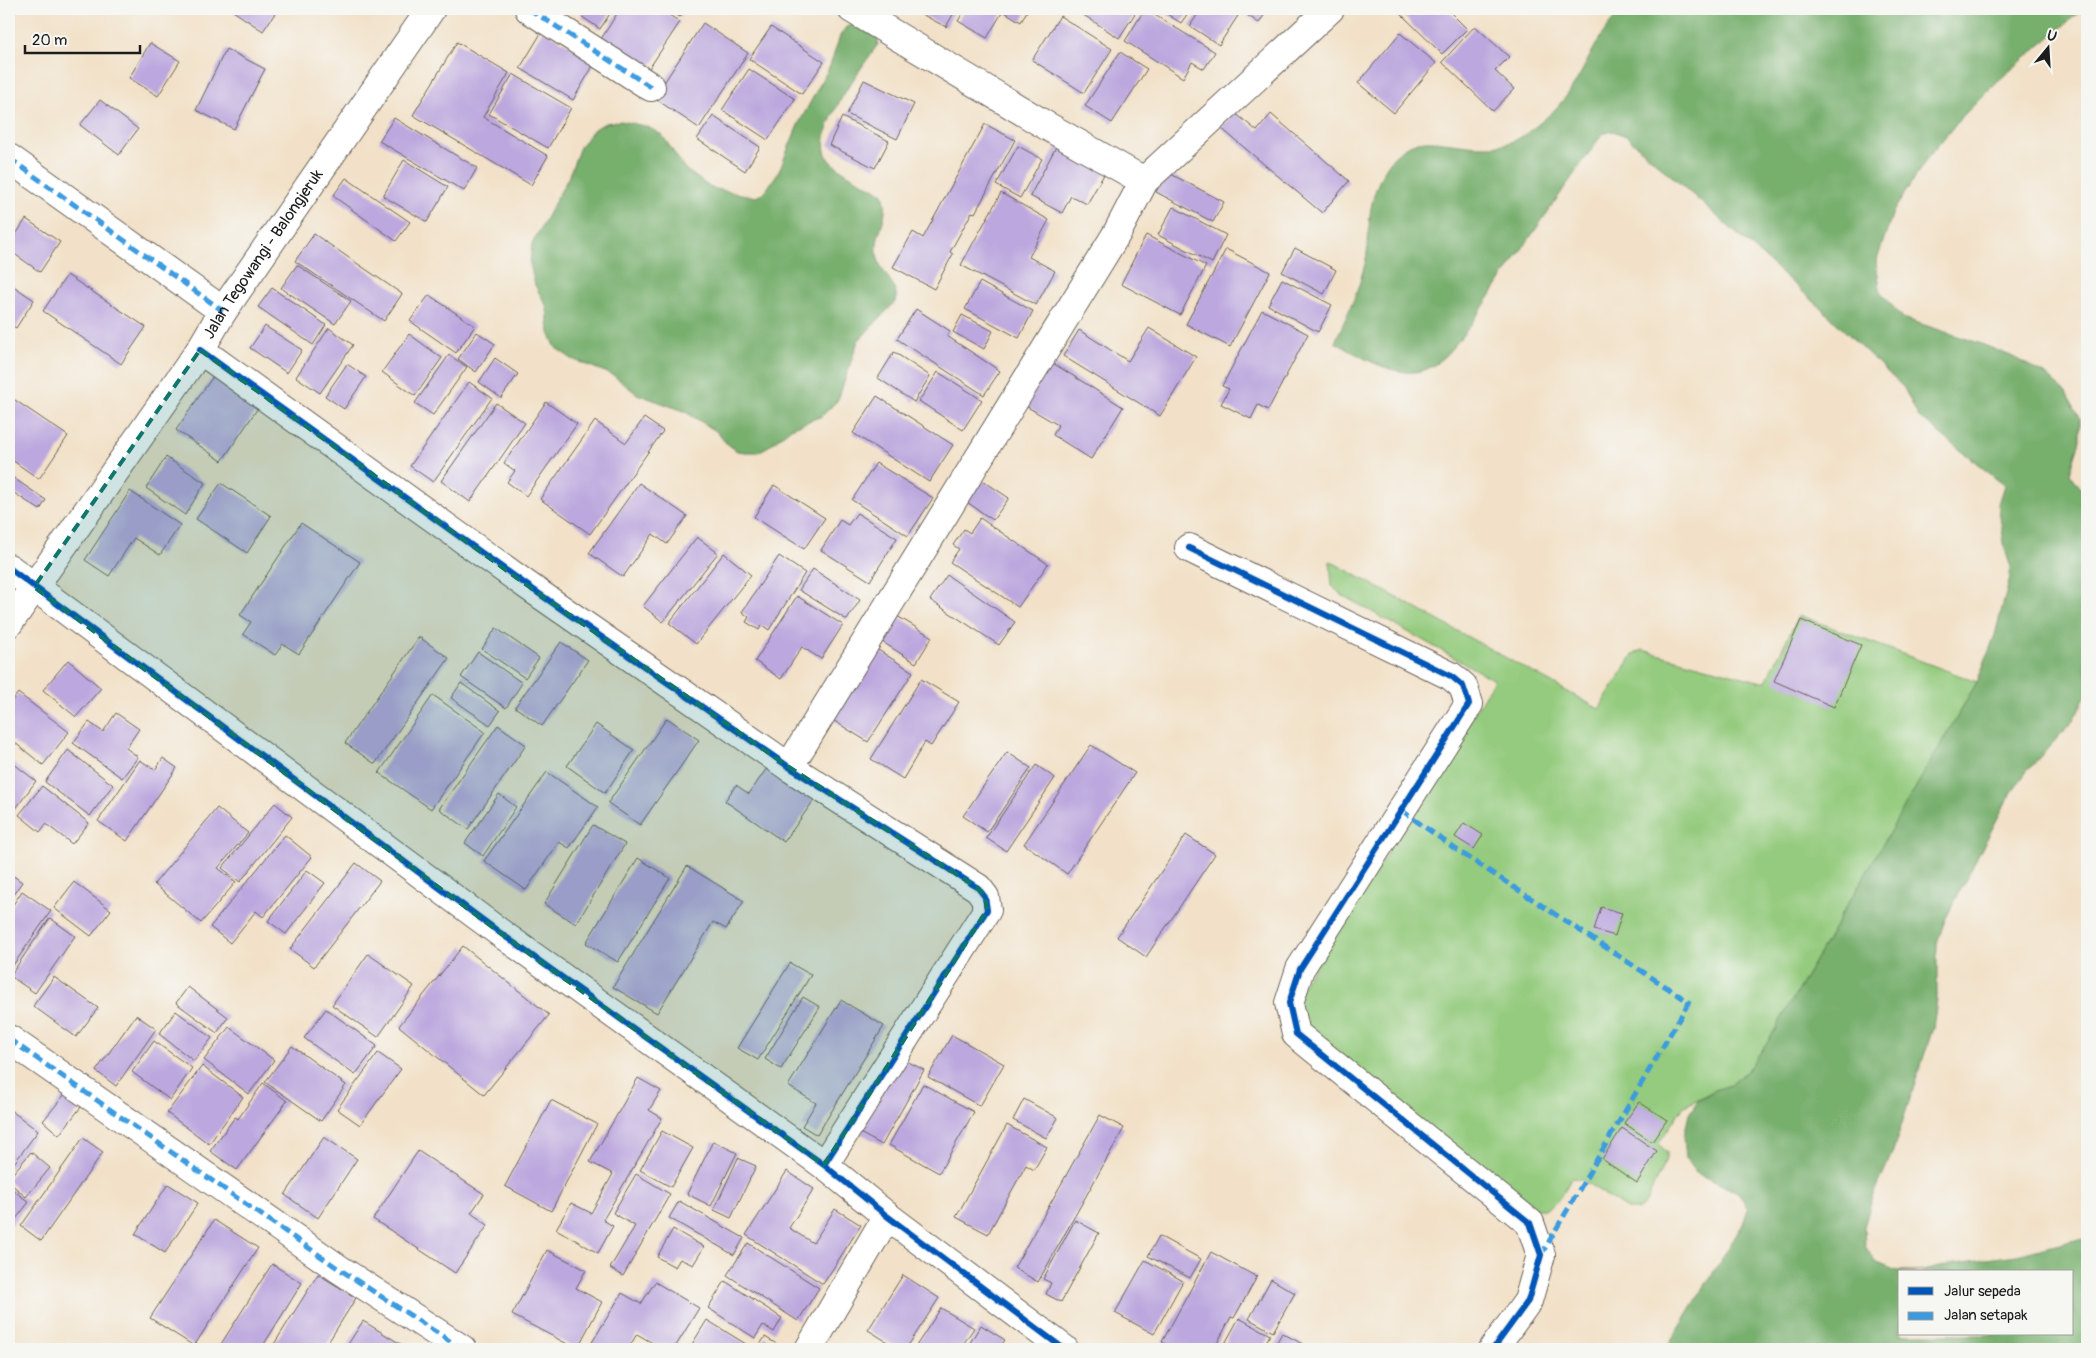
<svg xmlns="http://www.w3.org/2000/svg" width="2096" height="1358" font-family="Pangolin,sans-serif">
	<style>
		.green { fill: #94cb7e; stroke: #58744d }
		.forest { fill: #77af6d; stroke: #4a6644; fill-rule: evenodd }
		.building { fill: #bca7de }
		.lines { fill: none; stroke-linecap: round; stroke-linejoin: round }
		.minor-casing { stroke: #676158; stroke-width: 30 }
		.minor { stroke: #fff; stroke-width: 28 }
		.quiet { stroke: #3c9bdf; stroke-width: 5; stroke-dasharray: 10 5; stroke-linecap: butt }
		.cycleway-casing { stroke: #f6f6f2; stroke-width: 9 }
		.cycleway { stroke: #0057b8; stroke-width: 6 }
		.marked { fill: #0f766e; fill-opacity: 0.2; stroke: #0f766e; stroke-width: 4; stroke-dasharray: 10 6; stroke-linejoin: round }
		.labels { text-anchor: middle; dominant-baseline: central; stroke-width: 5; stroke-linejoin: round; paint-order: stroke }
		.street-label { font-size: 16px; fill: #1c1c1c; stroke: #f6f6f2 }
	</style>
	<rect width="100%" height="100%" fill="#f6f6f2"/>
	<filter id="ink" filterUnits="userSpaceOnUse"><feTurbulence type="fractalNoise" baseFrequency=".02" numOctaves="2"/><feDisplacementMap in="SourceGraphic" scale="10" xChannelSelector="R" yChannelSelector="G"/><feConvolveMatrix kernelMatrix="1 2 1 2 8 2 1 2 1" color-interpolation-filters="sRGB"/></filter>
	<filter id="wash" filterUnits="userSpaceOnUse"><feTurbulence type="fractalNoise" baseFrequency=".0096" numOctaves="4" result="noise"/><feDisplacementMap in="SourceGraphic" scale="20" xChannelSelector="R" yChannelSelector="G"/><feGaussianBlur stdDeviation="1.12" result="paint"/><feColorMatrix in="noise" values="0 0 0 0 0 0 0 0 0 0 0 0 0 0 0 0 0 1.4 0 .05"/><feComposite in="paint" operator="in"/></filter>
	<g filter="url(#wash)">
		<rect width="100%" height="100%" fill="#f2e1c8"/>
		<path class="green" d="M1330,561L1599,709L1633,655L1642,650L1758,681H1766L1799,615L1977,682L1768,1042L1747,1071L1731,1085L1715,1090L1683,1107L1658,1144L1667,1152V1158L1645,1204L1638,1210H1628L1581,1179L1572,1178C1559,1197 1556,1214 1530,1208L1307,1039L1295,997L1437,775L1494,680L1340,594L1332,586Z"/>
		<path class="forest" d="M1625,9H1675L1697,15L1709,9H2083L1999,80L1959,120L1925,161L1893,212L1876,263L1881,293L1903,318L1979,343L2011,356L2045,374L2066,393L2080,418V440L2070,473L2087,497V694L2072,722L2027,771L2008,798L1945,920L1937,943V1000L1933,1028L1893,1151L1871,1202L1864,1227L1865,1246L1875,1262L1897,1271H1923L1955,1263L2017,1255L2087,1237V1349H1666L1743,1224L1748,1209L1738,1192L1696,1173L1686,1159L1684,1136L1689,1114L1698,1100L1715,1090L1731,1085L1747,1071L1768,1042L1977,682L1995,635L2010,578V565L2005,549L1998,504L2004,485L1918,416L1904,388L1821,308L1626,136L1613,131L1602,134C1570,180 1538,226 1506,272C1490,296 1452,359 1427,369C1398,381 1360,356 1335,342C1345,319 1357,296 1363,271C1369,253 1368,234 1370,215C1374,182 1394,138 1432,141C1465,143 1499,155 1527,133C1538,125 1550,115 1559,105C1586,76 1593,34 1625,9ZM1900,1272H2072V1334H1900Z
			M860,23L878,38V44C864,65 808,135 829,159C842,174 866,183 883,194C891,217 875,230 877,252C879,277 899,280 896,301L858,341L838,400L822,416L791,428L769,446L758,452H746L737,451L725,442L716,431L684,411L637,394L613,375L572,359L556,348L549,333L547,307L535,285L530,264L532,244L568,178L580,147L593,130L605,123L621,121L631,123L648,127L662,135L685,169L711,188L756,197L765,192L779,171L798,125L830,66L840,36L846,27Z"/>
		<g id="blocks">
			<path class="building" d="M230,9H278L263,31Z
				M585,9H613L600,29L581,16Z
				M620,9H660L680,22L648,70L601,39Z
				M667,9H685L680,17Z
				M912,9H956L946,27Z
				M965,9H1028L1021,22L1003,11L987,38L958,21Z
				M1082,9H1138L1119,38L1079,12Z
				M1145,9L1215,52L1204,69L1192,62L1183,78L1125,41Z
				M1159,9H1191L1181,23Z
				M1201,9H1268L1259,23L1241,11L1219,45L1190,26Z
				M1396,9H1447L1467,29L1442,54Z
				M1060,16L1112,49L1084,93L1032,60Z
				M703,23L748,53L699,128L654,98Z
				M1475,26L1509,57L1495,71L1514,89L1493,111L1442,62Z
				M771,27L824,62L802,94L749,59Z
				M543,30L596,61L573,100L520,68Z
				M1400,33L1436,63L1394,113L1358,83Z
				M457,42L509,73L483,117L548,156L531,185L413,115Z
				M150,43L180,61L158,96L129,78Z
				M226,49L265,69L234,129L196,110Z
				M1120,52L1147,69L1112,123L1085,106Z
				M749,69L795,99L768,140L722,110Z
				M513,74L571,108L548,148L489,114Z
				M864,80L914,104L897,139L847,114Z
				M100,100L138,129L119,155L80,125Z
				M1234,112L1257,131L1271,114L1349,181L1322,213L1221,128Z
				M713,116L760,147L745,171L697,139Z
				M842,117L889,141L875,168L829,145Z
				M394,118L477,168L464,191L379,141Z
				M985,124L1015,140L975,213L972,212L950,252L953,254L934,289L893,267L913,232L923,238Z
				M1057,145L1106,171L1087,204L1071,196L1062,213L1030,196Z
				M1018,146L1042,159L1020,198L996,185Z
				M404,160L448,187L427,222L383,196Z
				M1167,172L1224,202L1213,222L1156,192Z
				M346,178L410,222L396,241L333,196Z
				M1001,193L1049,220L1029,257L1055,271L1036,305L961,265Z
				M1173,207L1226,235L1212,263L1158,235Z
				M26,219L60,242L40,272L9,250V245Z
				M314,234L402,294L384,321L295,261Z
				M1146,235L1206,266L1180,315L1121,284Z
				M1295,248L1336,270L1324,294L1282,272Z
				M1226,249L1270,272L1230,347L1186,324Z
				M297,265L351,301L335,324L281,288Z
				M67,275L146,327L121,364L43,311Z
				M1282,279L1332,305L1318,332L1268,305Z
				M980,282L1033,311L1019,338L965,309Z
				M9,283L34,300L16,328L9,323Z
				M272,288L326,325L313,345L258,307Z
				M429,295L475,326L456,353L410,321Z
				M916,309L950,331L947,336L1000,371L984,395L897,339Z
				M1262,310L1308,334L1268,410L1258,405L1251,419L1221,404L1229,389L1222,386Z
				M962,315L993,331L984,349L953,332Z
				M265,326L302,350L287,373L250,348Z
				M329,328L353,345L320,393L296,377Z
				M1149,328L1196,357L1160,416L1063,356L1079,330L1128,361Z
				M477,332L495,344L476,372L458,359Z
				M409,334L442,358L415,396L382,372Z
				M894,352L930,376L914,402L878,378Z
				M449,355L467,367L433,415L415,403Z
				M495,358L518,374L501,398L479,382Z
				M1051,362L1123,407L1091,459L1053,435L1058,425L1024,405Z
				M347,364L366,377L344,409L325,396Z
				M216,372L262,402L222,461L176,430Z
				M938,372L982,400L963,430L919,401Z
				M469,382L492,398L433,482L410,466Z
				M9,396L68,436L39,479L9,458Z
				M877,396L953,445L929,482L853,433Z
				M546,402L577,424L526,496L507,482L515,471L504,463Z
				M496,403L525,423L470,502L441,481Z
				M644,418L663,431L590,534L540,499L595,421L626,443Z
				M166,457L205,483L185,515L146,488Z
				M876,463L933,498L908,536L852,500Z
				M9,475L46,500L40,510L14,493L9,500Z
				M976,476L1009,498L993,520L961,498Z
				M221,483L271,516L247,553L196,519Z
				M639,483L687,516L667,544L653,534L623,577L589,553Z
				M774,485L825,518L804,549L754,517Z
				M130,491L180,525L160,555L134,538L109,576L85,560Z
				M857,513L897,538L870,581L821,550L840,520L848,525Z
				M980,518L1048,564L1018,607L950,562L959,549L953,545L964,529L970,533Z
				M301,523L360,562L299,654L283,644L275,655L243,634L251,622L240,615Z
				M697,537L718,553L663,622L643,606Z
				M724,553L751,575L696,644L669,623Z
				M779,556L805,573L769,630L762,625L759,630L746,622L749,617L742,612Z
				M813,569L860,600L847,620L799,590Z
				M947,575L1015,622L999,645L930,600Z
				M797,596L843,625L821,659L802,647L781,679L755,661Z
				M892,613L932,637L916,663L876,638Z
				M1801,620L1861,645L1834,707L1774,681Z
				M496,628L539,658L525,678L482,649Z
				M419,637L449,658L375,764L345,743Z
				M561,642L588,660L542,726L515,707Z
				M872,646L913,672L868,742L828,717Z
				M478,652L522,683L506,708L461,677Z
				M68,660L101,688L76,717L43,690Z
				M921,679L959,702L931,746L925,742L903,779L871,759Z
				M461,683L500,711L490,725L451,698Z
				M18,693L69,732L43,765L9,738V705Z
				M433,695L485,732L431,809L379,773Z
				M116,713L139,729L126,748L138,757L122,778L73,743L89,722L103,732Z
				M667,718L699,740L640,825L608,803Z
				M596,724L634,750L605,793L567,766Z
				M498,725L526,745L468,829L439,809Z
				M1091,745L1135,773L1067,874L1024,844Z
				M68,750L113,785L90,816L45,782Z
				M1007,752L1031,768L987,832L963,816Z
				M163,758L177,768L127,841L98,821L140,760L155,770Z
				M9,760L36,781L14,811L9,807Z
				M1036,765L1055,778L1006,851L986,838Z
				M767,768L814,800L784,842L725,801L736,785L749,794Z
				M547,772L598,807L569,848L559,842L526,890L484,861Z
				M42,786L89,823L72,844L46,824L40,832L19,815Z
				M499,794L516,807L483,856L465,843Z
				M275,803L292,817L240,882L222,868Z
				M217,808L248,833L218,868L236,882L201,923L154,884Z
				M1464,823L1483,835L1474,849L1455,837Z
				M593,825L625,844L576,924L544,904Z
				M285,835L312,857L263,917L256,911L230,943L210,927Z
				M1186,835L1215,854L1146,957L1117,937Z
				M638,858L670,878L618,962L586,943Z
				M356,863L380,881L314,967L290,949Z
				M687,866L744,901L726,929L713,922L657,1013L613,987Z
				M307,870L325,883L286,934L268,921Z
				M9,873L22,882L9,901Z
				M74,882L111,910L91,936L54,908Z
				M22,891L51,911L9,971V911Z
				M1601,907L1622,913L1615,936L1594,930Z
				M50,918L75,936L35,993L10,976Z
				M463,946L549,1015L484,1095L399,1026Z
				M368,954L414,986L378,1037L332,1005Z
				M790,963L811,975L758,1060L737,1048Z
				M54,977L98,1008L76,1037L33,1006Z
				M188,987L228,1017L217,1033L176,1003Z
				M803,997L820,1007L781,1069L765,1059Z
				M841,1000L884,1026L817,1135L802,1126L816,1103L788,1086Z
				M326,1009L377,1046L355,1075L304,1038Z
				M176,1011L212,1038L194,1061L159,1034Z
				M136,1015L156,1029L116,1086L96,1071Z
				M229,1027L274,1060L249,1094L204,1060Z
				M952,1035L1004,1064L980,1106L928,1077Z
				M154,1041L192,1068L170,1100L132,1072Z
				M292,1046L346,1085L321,1121L265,1082Z
				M378,1053L401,1069L360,1125L337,1109Z
				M899,1057L924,1070L882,1145L858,1132Z
				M202,1066L243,1097L209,1144L167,1113Z
				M638,1078L661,1091L649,1110L662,1118L603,1220L613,1226L598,1253L556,1229L571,1203L591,1213L613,1174L590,1162Z
				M263,1083L287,1101L237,1170L210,1151L235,1117L238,1119Z
				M923,1084L974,1112L939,1173L889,1145Z
				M65,1094L81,1107L59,1135L43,1121Z
				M1024,1099L1058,1118L1046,1138L1013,1120Z
				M551,1100L597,1124L551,1211L505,1186Z
				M1639,1102L1667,1120L1652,1142L1624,1123Z
				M9,1109L38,1131L9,1170Z
				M1100,1115L1124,1128L1038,1282L1014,1268Z
				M1007,1125L1047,1147L1034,1170L1026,1165L988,1234L956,1217Z
				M1622,1128L1657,1151L1637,1183L1602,1159Z
				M662,1131L693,1148L671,1187L640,1170Z
				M324,1137L357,1159L318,1218L285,1195Z
				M83,1138L103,1152L41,1241L21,1226Z
				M713,1141L737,1153L711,1206L687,1194Z
				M418,1151L484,1194L471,1213L488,1225L455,1273L373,1219Z
				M31,1152L50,1168L26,1197L9,1182V1178Z
				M738,1158L756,1166L731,1218L714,1210Z
				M787,1171L814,1189L789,1228L813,1243L835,1209L861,1225L823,1284L746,1235Z
				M636,1174L670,1194L623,1276L610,1268L635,1226L613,1213Z
				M168,1184L198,1203L165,1253L135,1234Z
				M9,1187L29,1202L9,1228Z
				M679,1201L744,1238L734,1255L669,1218Z
				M214,1220L258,1248L194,1346L150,1318Z
				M1075,1220L1099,1233L1061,1302L1046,1294L1051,1283L1043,1279Z
				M673,1229L704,1247L693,1265L680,1259L675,1267L657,1257Z
				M1159,1236L1201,1259L1190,1278L1148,1256Z
				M748,1243L819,1288L798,1321L727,1275Z
				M547,1250L586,1270L576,1288L602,1302L577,1349L512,1315Z
				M1211,1252L1257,1277L1234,1318L1231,1317L1214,1349H1175L1162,1342Z
				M1145,1260L1183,1281L1154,1334L1115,1313Z
				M272,1264L302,1283L261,1349H230L221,1344Z
				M318,1274L356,1298L324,1349H271Z
				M903,1275L939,1298L906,1349H899L868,1330Z
				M1271,1279L1295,1293L1273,1332L1249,1319Z
				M725,1281L782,1318L774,1332L763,1325L755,1338L708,1308Z
				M655,1282L699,1308L674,1349H663L637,1334L628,1349H588L622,1293L641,1304Z
				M941,1308L974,1328L960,1349H914Z
				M1239,1318L1270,1335L1262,1349H1222Z
				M707,1320L754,1349H689Z
				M363,1321L404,1346L402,1349H345Z
				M981,1325L1005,1340L999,1349H966Z
				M1282,1333L1312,1349H1273Z
				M765,1337L785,1349H757Z"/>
		</g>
	</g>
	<g filter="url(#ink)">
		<use href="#blocks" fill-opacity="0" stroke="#676158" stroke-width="1"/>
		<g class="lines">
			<defs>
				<g id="minor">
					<path d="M529,9L651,87"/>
					<path d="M852,9L1047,126L1144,181"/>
					<path d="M9,158L223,311"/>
					<path d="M200,350L528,586L789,767L978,888L985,897L987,910L824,1165"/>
					<path d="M1189,548L1451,676L1463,686L1469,704L1300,969L1289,1003L1296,1034L1530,1223L1541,1255L1528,1301L1493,1349"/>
					<path d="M9,568L499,932L824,1165L887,1216L1064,1349"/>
					<path id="s1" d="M9,623L200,350L223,311L431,9"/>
					<path d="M789,767L1117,233L1144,181L1330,9"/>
					<path d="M9,1039L339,1269L462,1349"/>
					<path d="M809,1349L887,1216"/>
				</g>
			</defs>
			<use href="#minor" class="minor-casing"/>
			<use href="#minor" class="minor"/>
			<path class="quiet" d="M529,9L651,87
				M9,158L223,311
				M1401,810L1454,848L1689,1002L1541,1255
				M9,1039L339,1269L462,1349"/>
			<defs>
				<path id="cycleway" d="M200,350L528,586L789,767L978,888L985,897L987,910L824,1165
					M1189,548L1451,676L1463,686L1469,704L1300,969L1289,1003L1296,1034L1530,1223L1541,1255L1528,1301L1493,1349
					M9,568L499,932L824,1165L887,1216L1064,1349"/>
			</defs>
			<use href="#cycleway" class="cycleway-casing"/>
			<use href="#cycleway" class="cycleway"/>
		</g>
	</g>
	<path class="marked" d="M200,350L528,586L789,767L978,888L985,897L987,910L824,1165L499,932L34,587Z"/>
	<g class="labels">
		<g class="street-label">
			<text stroke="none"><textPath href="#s1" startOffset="448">Jalan Tegowangi - Balongjeruk</textPath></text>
		</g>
	</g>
	<rect width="2096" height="1358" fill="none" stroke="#f6f6f2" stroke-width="30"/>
	<rect x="1898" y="1270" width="175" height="65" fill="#f6f6f2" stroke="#9f9f9c"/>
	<rect x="1908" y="1287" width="25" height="8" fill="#0057b8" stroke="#9f9f9c"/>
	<text x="1944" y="1296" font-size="15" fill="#1c1c1c">Jalur sepeda</text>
	<rect x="1908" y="1312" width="25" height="8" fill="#3c9bdf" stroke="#9f9f9c"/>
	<text x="1944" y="1320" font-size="15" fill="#1c1c1c">Jalan setapak</text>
	<g transform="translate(2048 48) rotate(18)" stroke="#f6f6f2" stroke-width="4" paint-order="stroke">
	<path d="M0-4L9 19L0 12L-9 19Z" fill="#1c1c1c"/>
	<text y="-8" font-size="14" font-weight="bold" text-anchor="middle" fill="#1c1c1c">U</text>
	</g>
	<path d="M25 45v8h115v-8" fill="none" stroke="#1c1c1c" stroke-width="2.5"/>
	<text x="32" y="45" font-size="15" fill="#1c1c1c" stroke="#f6f6f2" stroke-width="4" paint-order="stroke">20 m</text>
</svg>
